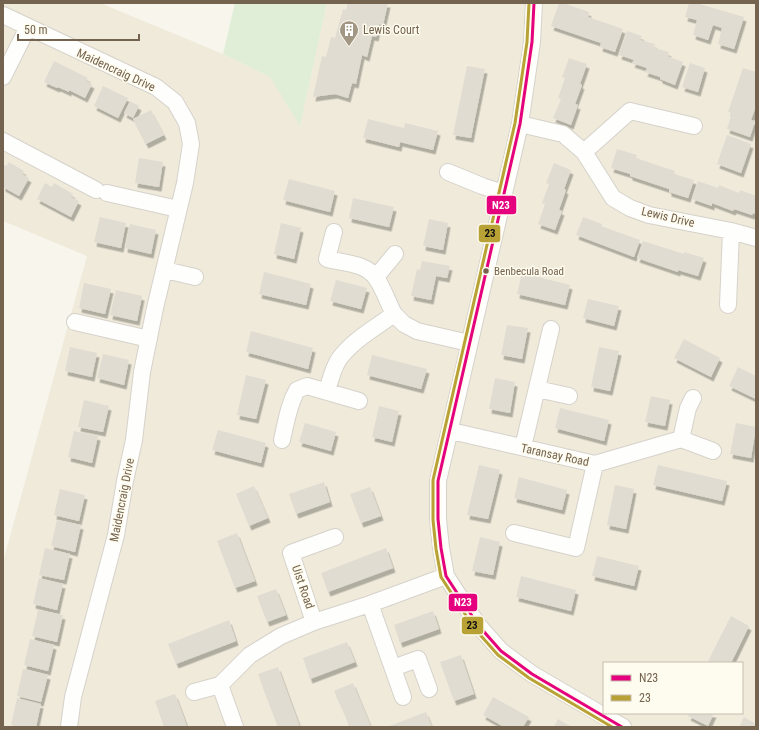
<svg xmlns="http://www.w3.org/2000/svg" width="759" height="730" font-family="'Roboto Condensed',sans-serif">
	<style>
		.residential { fill: #efeada; fill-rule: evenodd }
		.green { fill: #e0eed8 }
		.building { fill: #e1dcd2; filter: url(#shadow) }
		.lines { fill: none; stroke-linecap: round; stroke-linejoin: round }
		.minor-casing { stroke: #d6d2cb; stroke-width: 18 }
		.minor { stroke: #fefefc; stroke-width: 16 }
		.bus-1-casing { stroke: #fefbef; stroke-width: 6 }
		.bus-2-casing { stroke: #fefbef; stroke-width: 6 }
		.bus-1 { stroke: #e5007d; stroke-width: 3 }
		.bus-2 { stroke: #b8a235; stroke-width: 3 }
		.bus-dot { fill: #74634e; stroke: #fefbef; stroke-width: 1.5 }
		.labels { text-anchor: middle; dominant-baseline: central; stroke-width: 3; stroke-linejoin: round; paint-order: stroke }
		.bus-label { font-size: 11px; fill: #74634e; stroke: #fefbef; text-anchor: start }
		.poi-label { font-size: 12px; fill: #74634e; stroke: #fefbef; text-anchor: start }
		.street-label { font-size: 12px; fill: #74634e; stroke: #fefbef }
		.line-badge { stroke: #fefbef; stroke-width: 1.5 }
		.badge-label { font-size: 11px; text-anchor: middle; font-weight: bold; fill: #fff }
		.pale-badge-label { font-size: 11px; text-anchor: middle; font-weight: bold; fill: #111 }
	</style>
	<defs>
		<filter id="shadow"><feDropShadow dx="2.5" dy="4.5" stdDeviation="0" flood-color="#0004"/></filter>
	</defs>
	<rect width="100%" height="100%" fill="#f7f5ec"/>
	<path class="residential" d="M3,3H100L223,54L270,77L300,125L327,3H756V727H3V562L87,256L3,221ZM604,663H742V713H604Z"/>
	<path class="green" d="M235,3H327L300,126L270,77L223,54Z"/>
	<path class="building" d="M348,3H388L383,25L379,24L376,37L372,36L367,57L362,55L356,84L352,83L348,98L335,94L313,97L322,56L326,57L331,37L335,38L343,9L346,10Z
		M559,3H563L589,12L588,17L623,29L615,52L600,47L601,43L551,26Z
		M689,3H696L744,17L734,49L718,44L722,28L713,25L708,40L693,35L697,20L685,17Z
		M627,31L642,36L640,40L655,44L654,48L669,52L667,56L683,62L675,85L660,79V77L645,72L647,68L632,63L634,60L619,55Z
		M569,58L587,64L580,84L582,85L575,104L578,105L571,125L553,118L561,99L558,98L565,78L562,77Z
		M54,61L88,78L86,81L92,84L85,98L69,90V92L58,87L57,88L44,82Z
		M690,63L705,68L698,92L682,87Z
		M467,66L485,69L471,138L453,135Z
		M743,68L756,72V106L751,120L755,121L750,137L727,129L732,113L728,112Z
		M103,86L128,98L118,118L94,106Z
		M130,101L139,106L133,118L124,113Z
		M151,110L164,135L146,144L133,119Z
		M368,119L404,128L405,123L438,131L433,150L400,142L399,147L363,138Z
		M727,135L751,144L741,173L717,164Z
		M617,149L637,155L636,158L675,171L674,174L694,180L688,198L669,192V189L630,176V174L611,168Z
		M139,158L163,162L159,187L135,183Z
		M9,162L24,171L22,174L29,178L19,196L3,187V164L6,166Z
		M554,163L571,170L564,189L566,190L559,210L562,211L555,230L538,224L545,204L542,203L549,184L546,183Z
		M289,179L335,191L330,212L283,200Z
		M698,181L718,188L719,185L739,193L740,190L756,196V214L753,213L752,215L734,209L733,211L712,203V206L692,199Z
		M45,183L52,187L54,183L73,194L71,197L79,201L71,217L37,199Z
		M353,198L394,207L389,227L349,218Z
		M100,217L126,223L121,248L94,242Z
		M583,217L602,224L601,226L640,240L634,257L576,235Z
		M429,219L448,223L443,250L423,246Z
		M281,223L301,228L294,259L274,254Z
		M130,224L156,230L151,254L125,248Z
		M643,241L684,254V252L704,258L698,276L678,270V272L637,258Z
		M422,261L450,266L447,278L436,276L431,300L411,296L417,269L420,270Z
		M264,272L311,284L306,305L259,294Z
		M522,273L570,285L565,305L517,294Z
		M336,280L367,288L361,309L330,301Z
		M84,283L111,289L105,314L79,308Z
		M116,290L142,296L137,321L110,315Z
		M588,299L619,306L614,326L583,318Z
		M507,325L528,328L522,359L501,355Z
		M251,331L313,348L308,369L246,352Z
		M684,339L720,358L711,377L674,358Z
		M70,347L97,353L92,377L65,371Z
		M599,347L619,351L610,391L591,387Z
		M103,354L129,360L124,385L97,378Z
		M372,355L427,369L421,389L367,375Z
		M738,367L756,376V399L729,386Z
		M246,375L266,380L256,419L237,415Z
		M495,378L515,382L510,413L489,409Z
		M651,396L670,400L665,426L645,422Z
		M84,400L109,406L103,432L78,427Z
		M379,406L399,411L392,442L372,437Z
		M560,408L609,420L604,441L555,428Z
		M305,423L336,432L331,451L299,442Z
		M736,423L756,427L751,458L730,454Z
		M218,430L266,443L261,463L212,450Z
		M74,431L98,436L92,463L68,457Z
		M479,465L500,470L488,519L467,515Z
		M658,465L727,481L722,501L653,485Z
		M519,477L567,490L562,510L514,498Z
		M324,482L330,502L296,514L289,494Z
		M615,485L634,489L626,529L607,525Z
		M254,486L268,518L249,526L236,494Z
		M370,487L381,516L361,523L350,494Z
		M60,489L85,495L79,521L54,515Z
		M57,520L81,525L75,552L51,546Z
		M237,533L255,581L235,588L217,541Z
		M480,537L500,542L493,575L472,571Z
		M45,548L70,554L64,580L39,575Z
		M386,548L393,568L328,592L321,573Z
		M597,556L639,566L634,586L592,576Z
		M521,576L576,590L571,611L516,597Z
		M39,578L63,584L57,610L33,604Z
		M276,589L286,615L267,622L257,596Z
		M38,610L63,615L57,642L32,636Z
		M433,611L439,629L400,643L394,625Z
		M731,616L749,626L731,663H707Z
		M229,620L236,641L176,664L168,644Z
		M30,639L54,645L48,671L24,665Z
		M347,642L355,662L310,679L303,658Z
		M461,655L474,694L454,701L440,662Z
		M278,667L290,700L300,727H278L264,691L258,674Z
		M23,669L48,675L41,702L17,696Z
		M353,683L359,698L371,727H349L347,720L334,691Z
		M175,694L184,718L187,727H164L155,701Z
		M493,697L529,717L523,727H504L483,715Z
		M17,698L41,704L36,727H21L11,725Z
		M426,712L432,727H387Z
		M690,713H714L708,726L688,716Z
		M744,717L756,724V727H739Z
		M558,719L572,727H554Z"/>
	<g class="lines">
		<defs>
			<path id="minor" d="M534,3L532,42L520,124L438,481V519L441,548L446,576L478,625L501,651L532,674L623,727
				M3,15L156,87L175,102L187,123L191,144L185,183L155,308L142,372L134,440L125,481L116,535L73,697L69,727
				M3,77L28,27
				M520,124L563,134L584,152L613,198L630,208L649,215L731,231L756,238
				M3,141L96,190
				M584,152L630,111L694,126
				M448,172L482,186L504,193
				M107,193L178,209
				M334,232L327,259C343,263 366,263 376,278C383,287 388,303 394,314
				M165,270L195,277
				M376,277L395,254
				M728,305L731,231
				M75,322L149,339
				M537,389L569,396
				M327,391C330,381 333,368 339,359C353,340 375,328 394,314L404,324L417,331L469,343
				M451,431L595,464L681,439L713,451
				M681,439L688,408L693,398
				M282,440C286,423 288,406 297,390L307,386L359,401
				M523,447L551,329
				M514,533L576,548L595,464
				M370,604L403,697
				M314,622L291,553L335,537
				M393,668L418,659L429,689
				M194,692L220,685
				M235,727L220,685L250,655L281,636L314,622L370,604L446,576"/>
		</defs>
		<use href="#minor" class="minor-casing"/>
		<use href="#minor" class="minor"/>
		<defs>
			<path id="bus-1" d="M534,3L532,42L520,124L438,481V519L441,548L446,576L478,625L501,651L532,674L622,727"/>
			<path id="bus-2" d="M529,3L527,42L515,123L433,480V520L436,549L441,577L474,628L498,655L529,678L612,727"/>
		</defs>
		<use href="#bus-1" class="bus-1-casing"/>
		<use href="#bus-2" class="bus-2-casing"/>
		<use href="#bus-1" class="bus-1"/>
		<use href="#bus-2" class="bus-2"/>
	</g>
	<defs>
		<symbol id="building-pin" viewBox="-11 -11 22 30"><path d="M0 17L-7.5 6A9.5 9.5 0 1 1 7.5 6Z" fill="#a29685" stroke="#fefbef"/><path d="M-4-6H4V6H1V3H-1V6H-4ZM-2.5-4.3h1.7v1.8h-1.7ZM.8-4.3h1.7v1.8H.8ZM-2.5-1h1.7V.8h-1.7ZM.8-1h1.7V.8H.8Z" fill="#fff"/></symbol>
	</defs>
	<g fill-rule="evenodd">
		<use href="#building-pin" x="338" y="19" width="22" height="30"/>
	</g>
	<circle class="bus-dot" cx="486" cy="271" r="3.5"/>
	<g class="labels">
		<g class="bus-label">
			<text x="494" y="271">Benbecula Road</text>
		</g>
		<g class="poi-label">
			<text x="363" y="30">Lewis Court</text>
		</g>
		<g class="street-label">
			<text transform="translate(116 70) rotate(25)">Maidencraig Drive</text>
			<text transform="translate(668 217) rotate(13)">Lewis Drive</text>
			<text transform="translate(555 455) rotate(12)">Taransay Road</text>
			<text transform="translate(122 500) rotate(-79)">Maidencraig Drive</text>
			<text transform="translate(303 587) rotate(71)">Uist Road</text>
		</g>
	</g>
	<g class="line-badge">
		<rect x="486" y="195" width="31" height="20" rx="4" fill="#e5007d"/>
		<rect x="478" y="224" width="23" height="19" rx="4" fill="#b8a235"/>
		<rect x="448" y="593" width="30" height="19" rx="4" fill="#e5007d"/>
		<rect x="461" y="616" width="23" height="19" rx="4" fill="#b8a235"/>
	</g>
	<g class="badge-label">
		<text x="501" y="209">N23</text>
		<text x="463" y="606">N23</text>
	</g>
	<g class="pale-badge-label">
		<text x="490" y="237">23</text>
		<text x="472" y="629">23</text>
	</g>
	<rect width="759" height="730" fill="none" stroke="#74634e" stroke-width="8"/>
	<rect x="603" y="662" width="140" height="52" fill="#fefbef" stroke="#c7beaf"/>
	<rect x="611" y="675" width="20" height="6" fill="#e5007d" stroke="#c7beaf"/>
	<text x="639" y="682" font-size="12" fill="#74634e">N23</text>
	<rect x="611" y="695" width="20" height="6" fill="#b8a235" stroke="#c7beaf"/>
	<text x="639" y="702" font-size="12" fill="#74634e">23</text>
	<path d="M18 34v6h121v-6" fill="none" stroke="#74634e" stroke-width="2"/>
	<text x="24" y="34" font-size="12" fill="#74634e" stroke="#fefbef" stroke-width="3" paint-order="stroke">50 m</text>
</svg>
